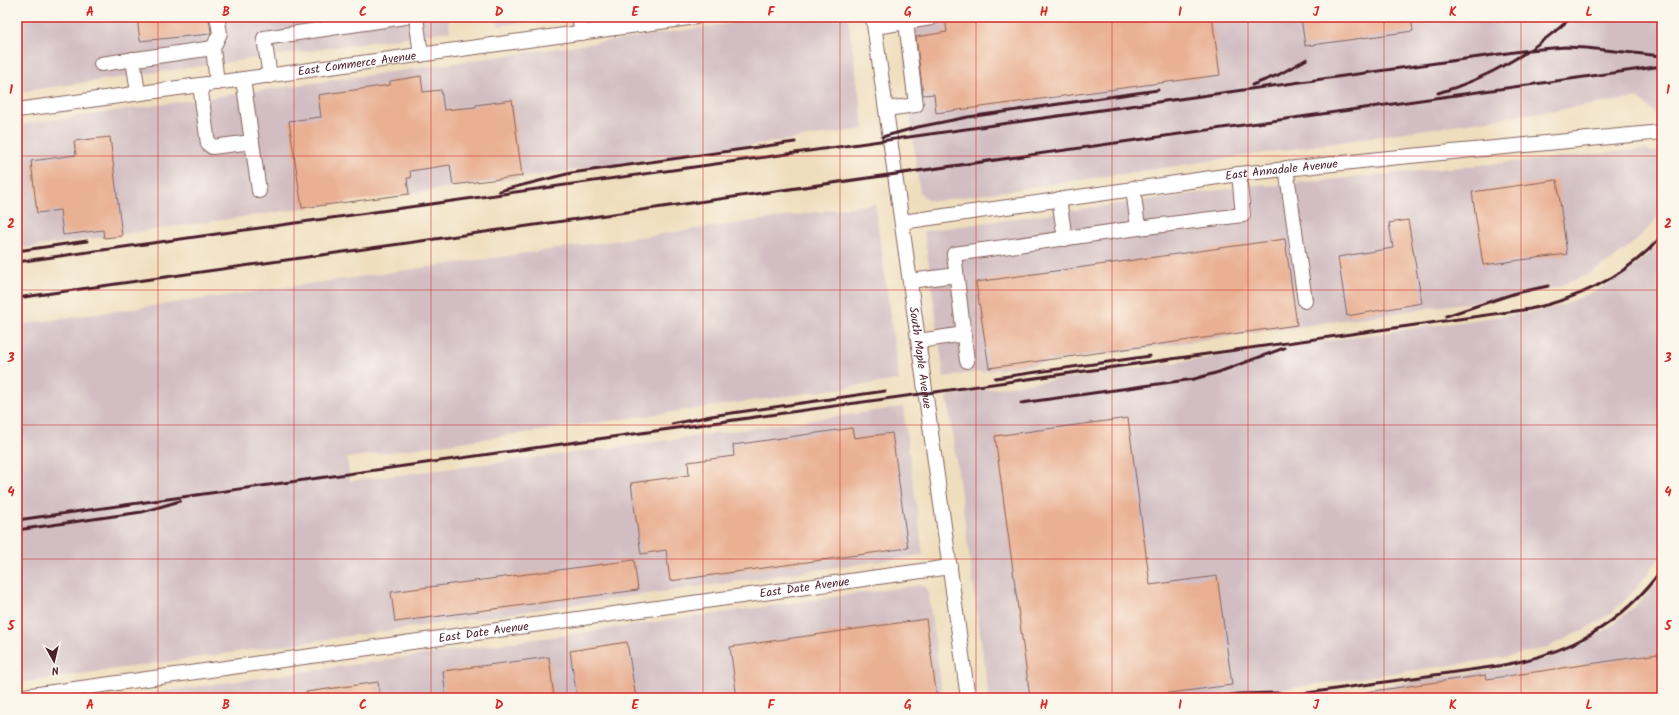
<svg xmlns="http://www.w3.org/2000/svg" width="1679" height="715" font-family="Kalam,sans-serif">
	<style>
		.industrial { fill: #d2bec2 }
		.building { fill: #e9b093 }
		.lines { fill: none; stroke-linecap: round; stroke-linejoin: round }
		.minor-casing { stroke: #84625e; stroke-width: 16 }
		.minor { stroke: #fff; stroke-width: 14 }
		.rail { stroke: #4a1f2b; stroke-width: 3 }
		.grid { fill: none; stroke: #d62828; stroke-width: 1; stroke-opacity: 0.55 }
		.labels { text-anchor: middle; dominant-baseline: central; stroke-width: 3; stroke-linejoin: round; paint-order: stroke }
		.street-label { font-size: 12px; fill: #4a1f2b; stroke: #fbf7ec }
		.neatline { fill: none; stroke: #d62828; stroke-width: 1.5 }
		.grid-label { font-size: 13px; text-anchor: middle; font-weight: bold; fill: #d62828 }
	</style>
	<rect width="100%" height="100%" fill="#fbf7ec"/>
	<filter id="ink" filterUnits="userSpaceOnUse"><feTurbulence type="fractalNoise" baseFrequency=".025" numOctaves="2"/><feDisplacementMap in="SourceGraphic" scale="8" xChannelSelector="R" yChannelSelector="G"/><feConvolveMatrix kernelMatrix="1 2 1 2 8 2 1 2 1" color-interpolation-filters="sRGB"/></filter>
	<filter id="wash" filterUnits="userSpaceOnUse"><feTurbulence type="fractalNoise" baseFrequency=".012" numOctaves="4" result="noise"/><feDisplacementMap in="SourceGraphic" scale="16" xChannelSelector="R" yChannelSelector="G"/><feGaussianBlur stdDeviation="0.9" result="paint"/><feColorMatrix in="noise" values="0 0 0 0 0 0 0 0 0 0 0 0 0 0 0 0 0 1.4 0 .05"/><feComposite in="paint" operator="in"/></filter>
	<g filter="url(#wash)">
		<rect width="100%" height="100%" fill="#efdebd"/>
		<path class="industrial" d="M17,17H448L450,31L17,92Z
			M497,17H563L498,26Z
			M777,17H848L864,129L17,249V125Z
			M901,17H1662V116L1660,117L1638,98L937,201L928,200L920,193L912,133Z
			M1646,149L1651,152L1662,151V212L1642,235L1614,259L1585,276L1554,288L1521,295L944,377L924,231L1265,184L1266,186Z
			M875,204L899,380L347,458L350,481L627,446L903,407L923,555L17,683V325Z
			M1662,241V555L1634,591L1612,612L1589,627L1548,647L1507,657L1218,698H989L947,395L1544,310L1563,305L1600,289L1634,267Z
			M1662,576V698H1297L1512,667L1555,656L1581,645L1606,630L1640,602Z
			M919,585L927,588L928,592L943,698H117Z"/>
		<g id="blocks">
			<path class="building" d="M137,17H209L211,32L210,34L140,41Z
				M945,17H1212L1220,75L936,113L934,94L923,95L916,37L947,32Z
				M1301,17H1411L1413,31L1305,46Z
				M421,76L423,92L441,90L444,110L476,107V105L512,100L522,176L453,185L450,165L410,171L411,178H407L409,194L302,208L289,121L321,117L318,95L390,85V81Z
				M110,137L122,236L104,238L103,230L63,235L60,210L37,213L31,161L76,155L74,141Z
				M1557,180L1567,254L1483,265L1472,192Z
				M1408,220L1422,303L1347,316L1338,257L1393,248L1389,223Z
				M1285,239L1297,325L989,368L976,282Z
				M1128,418L1150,585L1217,576L1232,685L1131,698H1030L995,436Z
				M852,428L854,438L892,433L908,548L670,581L666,550L641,554L631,483L689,475L688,462L734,456L733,445Z
				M634,560L638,590L395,622L391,592Z
				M926,619L937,698H737L730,647Z
				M627,642L636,698H577L570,651Z
				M1658,654L1662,679V698H1368L1367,692L1486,675L1487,679Z
				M549,657L554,698H446L443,671Z
				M378,682L380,698H307L306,692Z"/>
		</g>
	</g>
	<g filter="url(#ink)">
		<use href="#blocks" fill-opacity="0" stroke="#84625e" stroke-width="1"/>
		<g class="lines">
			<defs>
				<g id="minor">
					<path d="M416,17L421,55"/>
					<path d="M579,17L582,33"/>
					<path id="s1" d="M873,17L968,698"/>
					<path d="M875,27L931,18"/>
					<path d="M133,59L138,93"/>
					<path d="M101,64L213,48"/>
					<path d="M270,76L264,38L405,17"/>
					<path d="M243,79L259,191"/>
					<path d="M217,83L213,48L220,33L217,17"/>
					<path d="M200,85L208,144L212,147L252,142"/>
					<path d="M886,109L916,105L906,22"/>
					<path id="s2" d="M17,110L696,17"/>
					<path d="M1286,168L1305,301"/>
					<path d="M1133,188L1138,228"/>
					<path d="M1059,199L1065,239"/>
					<path id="s3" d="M902,222L1239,174L1389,158L1662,132"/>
					<path d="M910,281L956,275"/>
					<path d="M919,341L964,334"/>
					<path d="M967,361L954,254L1138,228L1243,215L1239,174"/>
					<path id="s4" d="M17,697L950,567"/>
				</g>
			</defs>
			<use href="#minor" class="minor-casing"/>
			<use href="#minor" class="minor"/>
			<path class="rail" d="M1252,85L1278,75L1307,59
				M1438,93C1487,79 1534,51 1572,17
				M882,137L918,127L968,117L1158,90
				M499,191L571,173L795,142
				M17,251L87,241
				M17,262L1529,50L1565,47L1586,48L1662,56
				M17,298L1662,66
				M1446,316L1516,293L1548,286
				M995,378L1150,356
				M1021,403L1194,379L1219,372L1284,348
				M672,424L711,416L885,391
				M17,520L1530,309C1581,298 1627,275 1662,236
				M17,530L142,512L180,501
				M1213,698L1238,694L1280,693
				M1272,698L1498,666C1566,655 1621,626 1662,569"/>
		</g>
	</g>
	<path class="grid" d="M158,17V698M294,17V698M431,17V698M567,17V698M703,17V698M840,17V698M976,17V698M1112,17V698M1248,17V698M1384,17V698M1521,17V698M17,156H1662M17,290H1662M17,425H1662M17,559H1662"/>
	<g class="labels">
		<g class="street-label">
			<text stroke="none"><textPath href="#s2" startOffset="343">East Commerce Avenue</textPath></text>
			<text stroke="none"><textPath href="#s3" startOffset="383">East Annadale Avenue</textPath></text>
			<text stroke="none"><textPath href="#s1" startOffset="344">South Maple Avenue</textPath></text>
			<text stroke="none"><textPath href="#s4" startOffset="795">East Date Avenue</textPath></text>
			<text stroke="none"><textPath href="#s4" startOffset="471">East Date Avenue</textPath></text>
		</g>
	</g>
	<rect width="1679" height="715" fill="none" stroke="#fbf7ec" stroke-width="44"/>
	<g transform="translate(54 661) rotate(172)" stroke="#fbf7ec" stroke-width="3" paint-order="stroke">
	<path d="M0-3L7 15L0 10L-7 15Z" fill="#4a1f2b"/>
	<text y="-6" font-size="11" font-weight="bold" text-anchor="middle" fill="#4a1f2b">N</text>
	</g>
	<rect x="22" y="22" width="1635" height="671" class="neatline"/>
	<g class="grid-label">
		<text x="90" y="16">A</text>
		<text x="226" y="16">B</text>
		<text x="363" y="16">C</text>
		<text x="499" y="16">D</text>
		<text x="635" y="16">E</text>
		<text x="771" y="16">F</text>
		<text x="908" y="16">G</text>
		<text x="1044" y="16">H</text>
		<text x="1180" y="16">I</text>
		<text x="1316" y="16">J</text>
		<text x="1453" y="16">K</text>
		<text x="1589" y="16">L</text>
		<text x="11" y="94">1</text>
		<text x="1668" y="94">1</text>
		<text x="11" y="228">2</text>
		<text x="1668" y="228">2</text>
		<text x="11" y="362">3</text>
		<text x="1668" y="362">3</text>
		<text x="11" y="496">4</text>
		<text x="1668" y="496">4</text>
		<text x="11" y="630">5</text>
		<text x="1668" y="630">5</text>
		<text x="90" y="709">A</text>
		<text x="226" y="709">B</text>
		<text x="363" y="709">C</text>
		<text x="499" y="709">D</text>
		<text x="635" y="709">E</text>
		<text x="771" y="709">F</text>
		<text x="908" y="709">G</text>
		<text x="1044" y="709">H</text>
		<text x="1180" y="709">I</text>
		<text x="1316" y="709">J</text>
		<text x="1453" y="709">K</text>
		<text x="1589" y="709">L</text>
	</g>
</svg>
